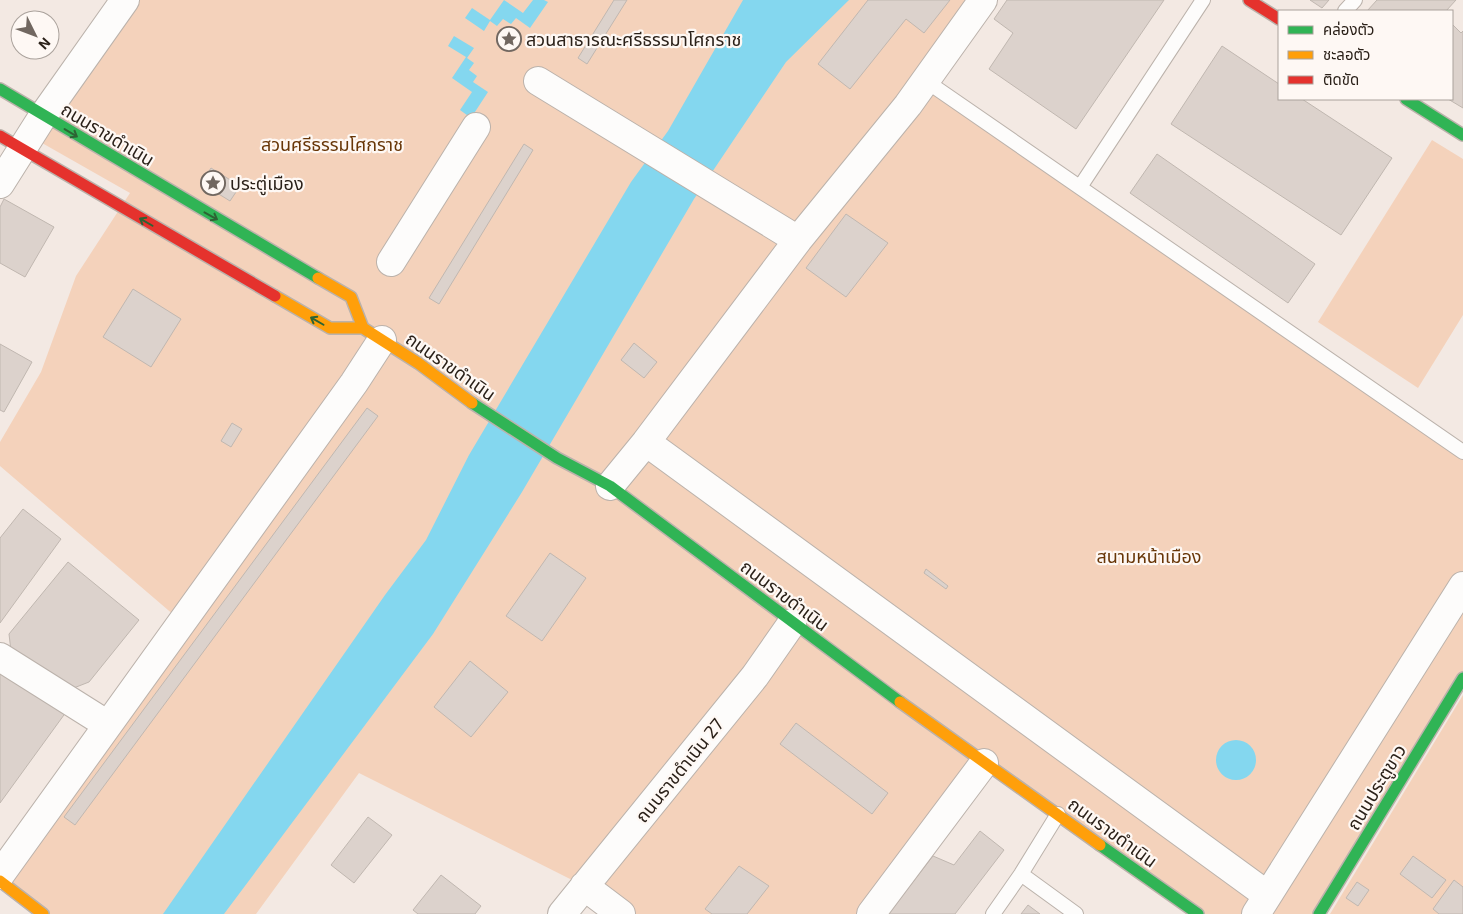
<svg xmlns="http://www.w3.org/2000/svg" width="1463" height="914" font-family="'Exo 2','Noto Sans Thai',sans-serif">
	<style>
		.green { fill: #f4d2bb }
		.water { fill: #84d7ef }
		.building { fill: #dcd2cc; stroke: #c0b7b0 }
		.lines { fill: none; stroke-linecap: round; stroke-linejoin: round }
		.lane-casing { stroke: #bbb2ab; stroke-width: 16 }
		.street-casing { stroke: #bbb2ab; stroke-width: 30 }
		.fast-casing { stroke: #bbb2ab; stroke-width: 14 }
		.slow-casing { stroke: #bbb2ab; stroke-width: 14 }
		.jam-casing { stroke: #bbb2ab; stroke-width: 14 }
		.lane { stroke: #fdfcfb; stroke-width: 14 }
		.street { stroke: #fdfcfb; stroke-width: 28 }
		.fast { stroke: #30b455; stroke-width: 11 }
		.slow { stroke: #ff9f0a; stroke-width: 11 }
		.jam { stroke: #e5322d; stroke-width: 11 }
		.oneway { stroke: #2d6334 }
		.labels { text-anchor: middle; dominant-baseline: central; stroke-width: 4.5; stroke-linejoin: round; paint-order: stroke }
		.poi-label { font-size: 18px; fill: #2b2119; stroke: #fef8f4; text-anchor: start }
		.street-label { font-size: 18px; fill: #2b2119; stroke: #fef8f4 }
		.park-label { font-size: 18px; fill: #683607; stroke: #fef8f4 }
	</style>
	<rect width="100%" height="100%" fill="#f3e9e3"/>
	<path class="green" d="M125,0H983L926,80L1463,452V675L1319,914H1198L984,763L871,914H621L584,886L359,773L256,914H43L0,881L182,622L0,466V442L41,372L76,276L130,193L35,139Z
		M1432,140L1463,159V315L1418,388L1318,322Z
		M1463,695V914H1330Z"/>
	<path class="water" d="M504,0L523,13L533,0H544L548,2L530,28L516,18L511,24L503,19L497,26L490,21L484,31L465,18L472,8L490,20Z
		M743,0H849L786,62L694,199L522,492L433,634L224,914H163L385,595L426,540L469,455L631,182L668,131Z
		M454,36L474,48L467,58L474,63L469,70L477,76L473,82L488,92L471,118L460,110L472,92L452,78L466,57L448,46Z
		M1216 760a20 20 0 1 1 40 0a20 20 0 1 1-40 0Z"/>
	<path class="building" d="M614,0H627L587,64L578,58Z
		M868,0H950L924,33L906,19L850,89L818,64Z
		M1007,0H1164L1076,129L989,69L1013,33L994,19Z
		M1310,0H1329L1322,8Z
		M1377,0H1456L1446,11H1367Z
		M1452,24L1461,33L1463,31V108L1448,99H1452Z
		M1222,46L1279,84V99H1302L1392,158L1341,235L1171,124Z
		M524,144L533,150L439,304L429,298Z
		M1157,154L1315,264L1288,303L1130,193Z
		M211,168L240,186L230,201L201,183Z
		M4,199L54,227L25,277L0,263V207Z
		M846,214L888,243L846,297L806,268Z
		M133,289L181,319L151,367L103,337Z
		M634,343L657,362L644,378L621,360Z
		M0,344L32,362L4,412L0,410Z
		M367,408L378,416L75,825L64,817Z
		M232,423L242,429L231,447L221,441Z
		M23,509L61,539L0,623V538Z
		M550,553L586,578L542,641L506,616Z
		M68,562L139,620L89,682L66,691L11,651L9,634Z
		M926,569L948,586L946,589L924,573Z
		M470,661L508,692L471,737L434,707Z
		M0,664L69,708L0,803Z
		M796,723L888,793L872,814L780,744Z
		M368,817L392,835L354,883L331,865Z
		M980,831L1004,850L955,914H888L933,856L954,865Z
		M1413,856L1446,880L1432,898L1400,874Z
		M739,866L769,886L747,914H712L705,909Z
		M441,875L481,906L475,914H418L413,910Z
		M1454,880L1463,887V914H1439L1433,909Z
		M1357,882L1369,890L1358,906L1346,898Z
		M1028,905L1040,914H1021Z"/>
	<g class="lines">
		<defs>
			<path id="lane" d="M1345,11L1355,0
				M926,81L1463,452
				M1080,187L1203,0
				M1021,874L1076,914
				M993,914L1021,874L1058,814"/>
			<path id="street" d="M538,81L798,240
				M0,184L43,116L125,0
				M391,262L476,127
				M646,442L1267,895
				M610,486L646,442L798,240L908,105L983,0
				M0,657L108,725
				M0,875L354,383L382,340
				M584,886L621,914
				M562,914L755,676L792,623
				M871,914L984,763
				M1256,914L1463,586"/>
			<path id="fast" d="M0,89L318,278
				M1406,99L1463,135
				M472,403L557,458L610,486L900,702
				M1100,845L1198,914
				M1319,914L1463,678"/>
			<path id="slow" d="M318,278L351,297L363,328
				M275,296L330,328H363L418,363L472,403
				M900,702L1100,845
				M0,881L43,914"/>
			<path id="jam" d="M1249,0L1279,19
				M0,136L275,296"/>
		</defs>
		<use href="#lane" class="lane-casing"/>
		<use href="#street" class="street-casing"/>
		<use href="#fast" class="fast-casing"/>
		<use href="#slow" class="slow-casing"/>
		<use href="#jam" class="jam-casing"/>
		<use href="#lane" class="lane"/>
		<use href="#street" class="street"/>
		<use href="#fast" class="fast"/>
		<use href="#slow" class="slow"/>
		<use href="#jam" class="jam"/>
	</g>
	<defs><path id="oneway-shaft" d="M-6 0H5M1.5-3L5.5 0L1.5 3" fill="none" stroke-width="1.6" stroke-linecap="round" stroke-linejoin="round" transform="scale(1.25)"/></defs>
	<g class="oneway">
		<use href="#oneway-shaft" transform="translate(71 133) rotate(31)"/>
		<use href="#oneway-shaft" transform="translate(211 216) rotate(29)"/>
		<use href="#oneway-shaft" transform="translate(146 222) rotate(-150)"/>
		<use href="#oneway-shaft" transform="translate(317 321) rotate(-150)"/>
	</g>
	<defs>
		<symbol id="sight-ring" viewBox="-11 -11 22 22"><circle r="9.5" fill="#fef8f4" stroke="#716760" stroke-width="1.5"/><path d="M0-6L1.8-2.2L6-1.7L2.9 1.2L3.7 5.4L0 3.3L-3.7 5.4L-2.9 1.2L-6-1.7L-1.8-2.2Z" fill="#716760"/></symbol>
	</defs>
	<g fill-rule="evenodd">
		<use href="#sight-ring" x="495" y="25" width="28" height="28"/>
		<use href="#sight-ring" x="199" y="169" width="28" height="28"/>
	</g>
	<g class="labels">
		<g class="poi-label">
			<text x="526" y="39">สวนสาธารณะศรีธรรมาโศกราช</text>
			<text x="230" y="183">ประตู่เมือง</text>
		</g>
		<g class="street-label">
			<text transform="translate(108 134) rotate(31)">ถนนราขดำเนิน</text>
			<text transform="translate(451 366) rotate(35)">ถนนราขดำเนิน</text>
			<text transform="translate(785 595) rotate(37)">ถนนราขดำเนิน</text>
			<text transform="translate(679 770) rotate(-51)">ถนนราขดำเนิน 27</text>
			<text transform="translate(1376 787) rotate(-59)">ถนนประตูขาว</text>
			<text transform="translate(1113 832) rotate(36)">ถนนราขดำเนิน</text>
		</g>
		<g class="park-label">
			<text x="332" y="144">สวนศรีธรรมโศกราช</text>
			<text x="1149" y="556">สนามหน้าเมือง</text>
		</g>
	</g>
	<rect x="1278" y="10" width="175" height="90" fill="#fef8f4" stroke="#aaa29c"/>
	<rect x="1288" y="26" width="25" height="8" fill="#30b455" stroke="#aaa29c"/>
	<text x="1323" y="35" font-size="15" fill="#2b2119">คล่องตัว</text>
	<rect x="1288" y="51" width="25" height="8" fill="#ff9f0a" stroke="#aaa29c"/>
	<text x="1323" y="60" font-size="15" fill="#2b2119">ชะลอตัว</text>
	<rect x="1288" y="76" width="25" height="8" fill="#e5322d" stroke="#aaa29c"/>
	<text x="1323" y="85" font-size="15" fill="#2b2119">ติดขัด</text>
	<g transform="translate(35 35) rotate(132)"><circle r="24" fill="#fef8f4" stroke="#aaa29c"/>
	<path d="M0-4L9 19L0 12L-9 19Z" fill="#716760"/>
	<text y="-8" font-size="14" font-weight="bold" text-anchor="middle" fill="#2b2119">N</text>
	</g>
</svg>
